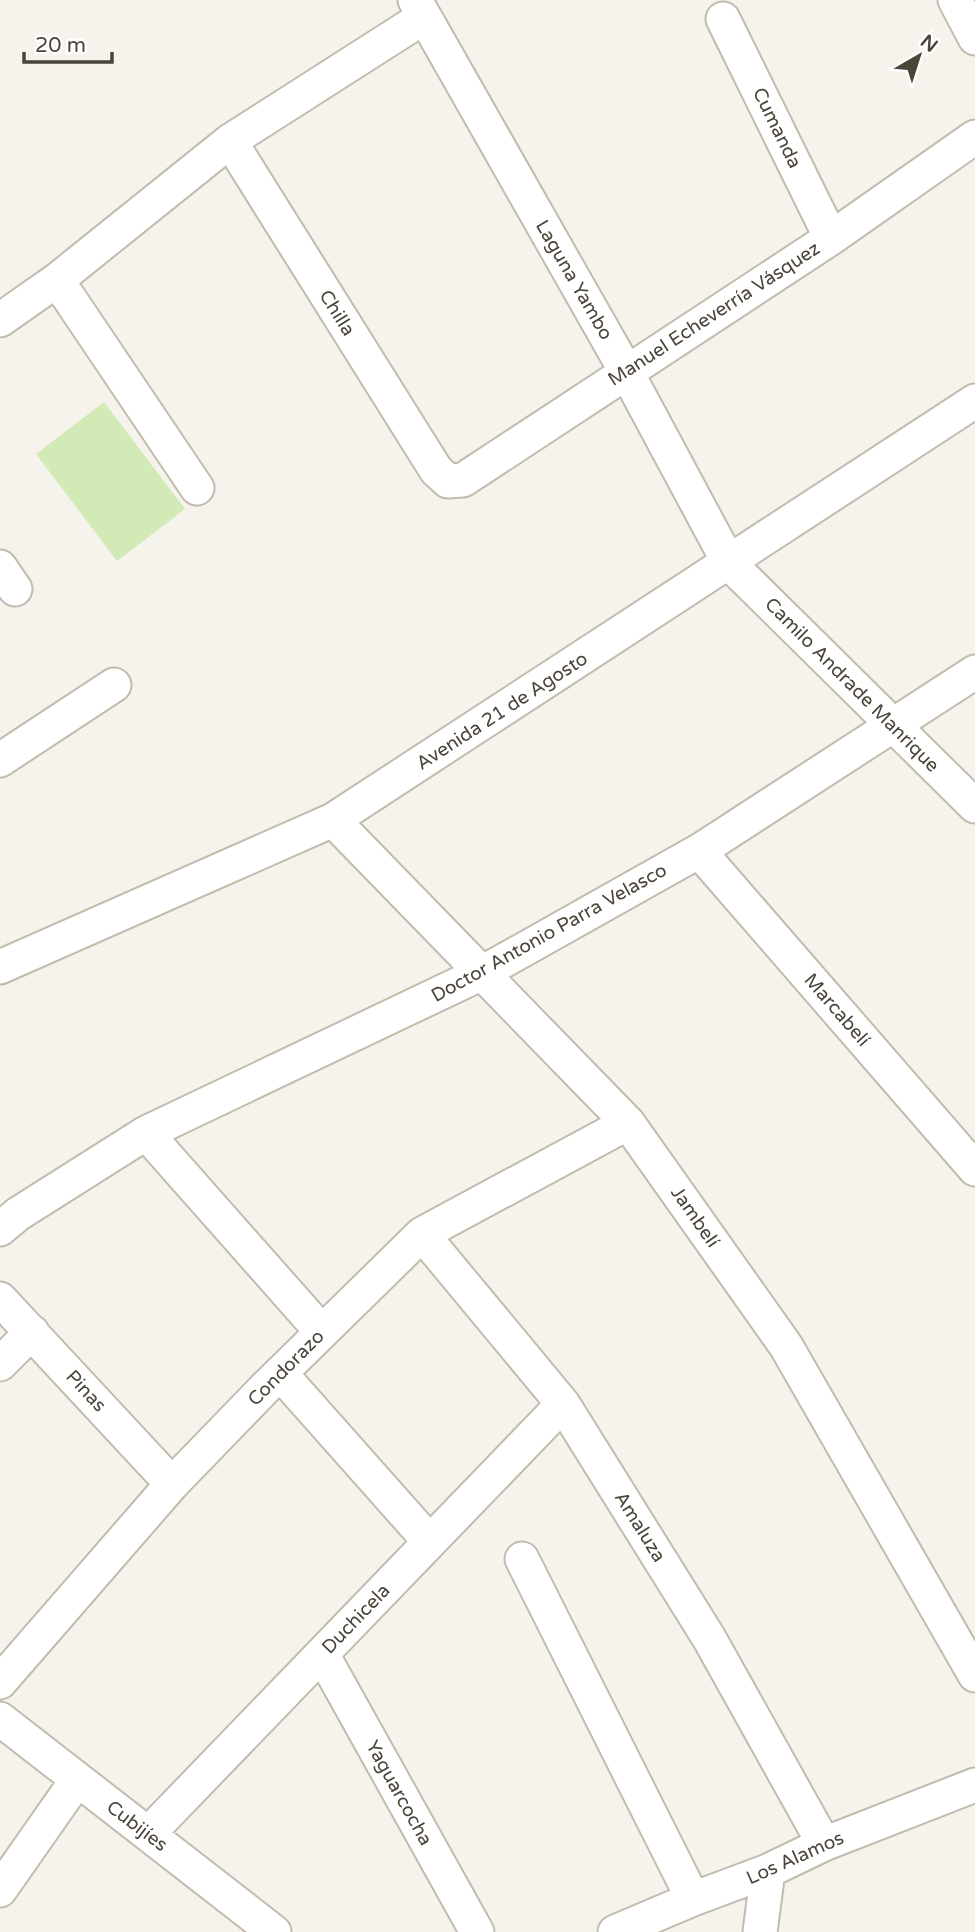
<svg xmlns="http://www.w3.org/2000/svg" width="975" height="1932" font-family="'Varela Round',sans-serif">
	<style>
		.green { fill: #d2eab5 }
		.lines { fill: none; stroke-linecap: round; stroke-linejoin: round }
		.minor-casing { stroke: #c2bbae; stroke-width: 37 }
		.minor { stroke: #fff; stroke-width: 33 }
		.labels { text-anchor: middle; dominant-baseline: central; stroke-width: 7; stroke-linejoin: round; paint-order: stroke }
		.street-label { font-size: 19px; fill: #4b4439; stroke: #fff }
	</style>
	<rect width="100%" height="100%" fill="#f6f3ec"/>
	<path class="green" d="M104,402L185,509L117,561L36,454Z"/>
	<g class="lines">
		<defs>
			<path id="minor" d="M415,0L626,371L729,563L975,806
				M955,0L975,38
				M723,19L831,238
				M230,141L436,470L448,481L463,480L831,238L975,137
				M57,280L197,488
				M0,320L57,280L230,141L424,17
				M0,567L15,589
				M0,760L114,685
				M333,820L628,1123L786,1346L975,1675
				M699,851L975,1169
				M0,967L333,820L975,401
				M146,1133L322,1332
				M0,1229L18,1214L146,1133L482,973L699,851L975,672
				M422,1234L563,1404L709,1638L824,1844
				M0,1299L172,1484
				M0,1364L32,1332
				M280,1373L430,1542
				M522,1559L693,1899
				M322,1654L477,1932
				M0,1682L172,1484L264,1389L422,1234L628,1123
				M0,1719L274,1932
				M148,1834L563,1404
				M0,1890L77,1780
				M615,1932L693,1899L768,1871L824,1844L975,1785
				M760,1932L768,1871"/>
		</defs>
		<use href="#minor" class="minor-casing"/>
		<use href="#minor" class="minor"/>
	</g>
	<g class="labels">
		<g class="street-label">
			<text transform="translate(777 128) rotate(64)">Cumanda</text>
			<text transform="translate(574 280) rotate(60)">Laguna Yambo</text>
			<text transform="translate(337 313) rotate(58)">Chilla</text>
			<text transform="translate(714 314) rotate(-33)">Manuel Echeverría Vásquez</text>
			<text transform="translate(852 685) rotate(45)">Camilo Andrade Manrique</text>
			<text transform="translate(502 711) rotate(-33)">Avenida 21 de Agosto</text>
			<text transform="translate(549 933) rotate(-29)">Doctor Antonio Parra Velasco</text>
			<text transform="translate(837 1010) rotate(49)">Marcabelí</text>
			<text transform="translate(695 1217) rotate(55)">Jambelí</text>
			<text transform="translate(286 1368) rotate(-45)">Condorazo</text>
			<text transform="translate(86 1391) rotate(47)">Pinas</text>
			<text transform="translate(640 1527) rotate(58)">Amaluza</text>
			<text transform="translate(356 1619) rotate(-46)">Duchicela</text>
			<text transform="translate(399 1793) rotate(61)">Yaguarcocha</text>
			<text transform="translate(137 1826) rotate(37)">Cubijíes</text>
			<text transform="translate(795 1858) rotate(-24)">Los Alamos</text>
		</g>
	</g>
	<g transform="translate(919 56) rotate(39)" stroke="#ffffff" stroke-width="5" paint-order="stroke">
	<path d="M0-5L12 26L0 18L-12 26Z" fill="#4b4439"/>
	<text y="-10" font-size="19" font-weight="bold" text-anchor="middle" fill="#4b4439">N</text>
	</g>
	<path d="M24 52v10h88v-10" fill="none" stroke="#4b4439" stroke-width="3.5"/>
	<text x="35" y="52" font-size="21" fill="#4b4439" stroke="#ffffff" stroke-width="5" paint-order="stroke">20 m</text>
</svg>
